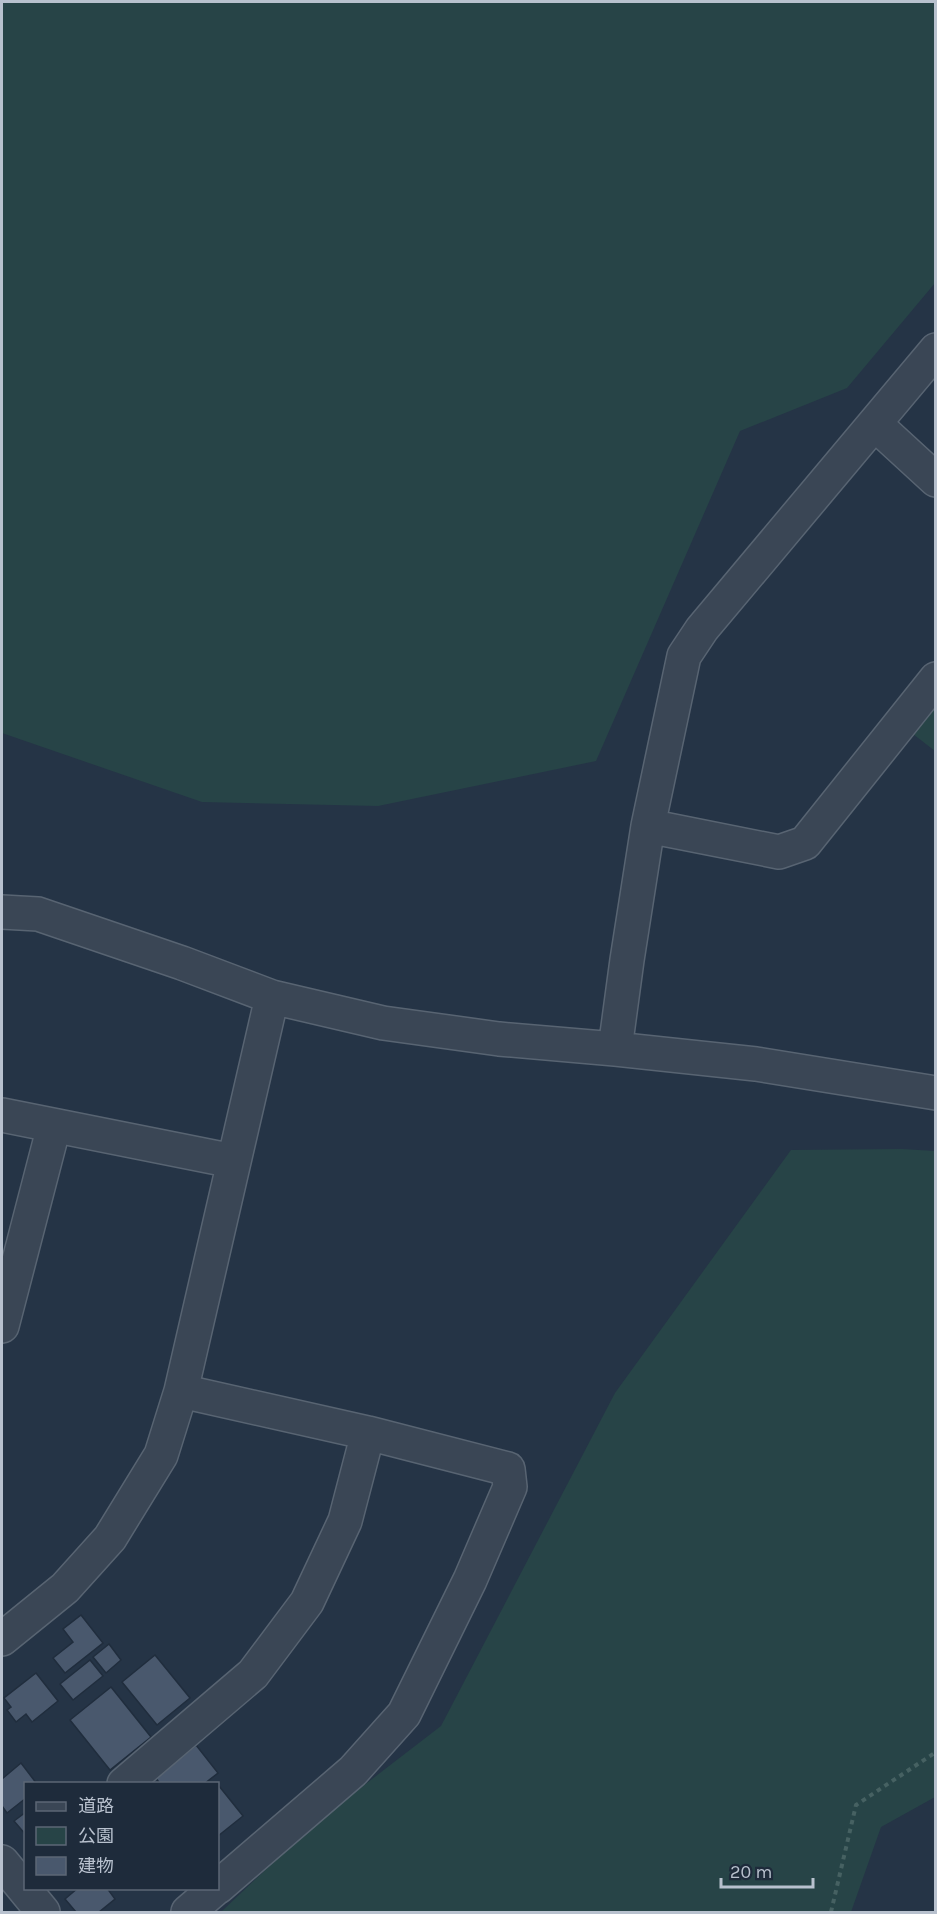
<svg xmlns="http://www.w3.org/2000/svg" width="937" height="1914" font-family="Karla,'Noto Sans JP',sans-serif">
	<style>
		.green { fill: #274447 }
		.building { fill: #49586d; stroke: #202d3d; stroke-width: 1.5 }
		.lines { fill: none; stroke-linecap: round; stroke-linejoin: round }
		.minor-casing { stroke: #586472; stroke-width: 36 }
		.path { stroke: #466162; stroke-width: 4; stroke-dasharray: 4.5 4.5; stroke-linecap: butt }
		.minor { stroke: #3a4655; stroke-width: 33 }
	</style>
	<rect width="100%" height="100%" fill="#253446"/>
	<path class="green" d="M2,2H935V283L847,388L740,431L596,761L378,806L202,802L2,733Z
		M935,679V751L900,724Z
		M902,1149L935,1151V1797L881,1827L851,1912H221L315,1823L441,1726L615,1393L791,1150Z"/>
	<path class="building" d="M81,1615L103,1643L65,1673L53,1658L73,1642L63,1629Z
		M109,1644L121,1660L106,1673L93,1657Z
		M155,1655L190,1698L157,1725L122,1682Z
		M90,1660L103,1676L73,1700L60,1684Z
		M36,1673L58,1701L32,1722L26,1714L16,1722L7,1710L11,1707L4,1698Z
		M111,1687L151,1737L110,1770L70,1720Z
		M196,1745L218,1773L204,1784H160L156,1778Z
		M21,1763L37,1784H26V1798L7,1813L2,1806V1779Z
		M219,1786L243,1816L218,1836V1787Z
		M26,1812V1835L14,1821Z
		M78,1888H107L115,1899L99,1912H76L65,1899Z"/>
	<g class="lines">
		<defs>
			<path id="minor" d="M875,424L936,480
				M648,826L779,852L805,843L936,679
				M2,912L38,914L182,963L272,997L383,1023L499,1039L615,1049L756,1064L936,1093
				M615,1049L627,960L648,826L684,656L702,629L936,350
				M2,1115L233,1161
				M2,1326L54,1126
				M181,1391L368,1433L508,1469L510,1487L470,1580L404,1714L353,1771L218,1887
				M2,1639L65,1588L110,1538L161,1455L181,1391L272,997
				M124,1784L253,1674L307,1602L345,1521L368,1433
				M2,1862L43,1912
				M188,1912L216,1888"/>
		</defs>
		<use href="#minor" class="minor-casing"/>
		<path class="path" d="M831,1912L856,1805L936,1752"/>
		<use href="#minor" class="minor"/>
	</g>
	<rect width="937" height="1914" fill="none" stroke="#b8c1ce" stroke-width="6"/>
	<rect x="24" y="1782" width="195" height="108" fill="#1e2b3b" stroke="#5c6776" stroke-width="1.5"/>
	<rect x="36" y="1802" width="30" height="9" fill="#3a4655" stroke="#5c6776" stroke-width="1.5"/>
	<text x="78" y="1812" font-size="18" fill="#b8c1ce">道路</text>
	<rect x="36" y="1827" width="30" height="18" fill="#274447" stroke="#5c6776" stroke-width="1.5"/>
	<text x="78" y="1842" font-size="18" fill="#b8c1ce">公園</text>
	<rect x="36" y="1857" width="30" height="18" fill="#49586d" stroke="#5c6776" stroke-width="1.5"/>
	<text x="78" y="1872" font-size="18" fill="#b8c1ce">建物</text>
	<path d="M721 1878v9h92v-9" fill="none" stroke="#b8c1ce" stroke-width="3"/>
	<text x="730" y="1878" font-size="18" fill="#b8c1ce" stroke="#1e2b3b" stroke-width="4.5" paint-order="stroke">20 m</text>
</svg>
